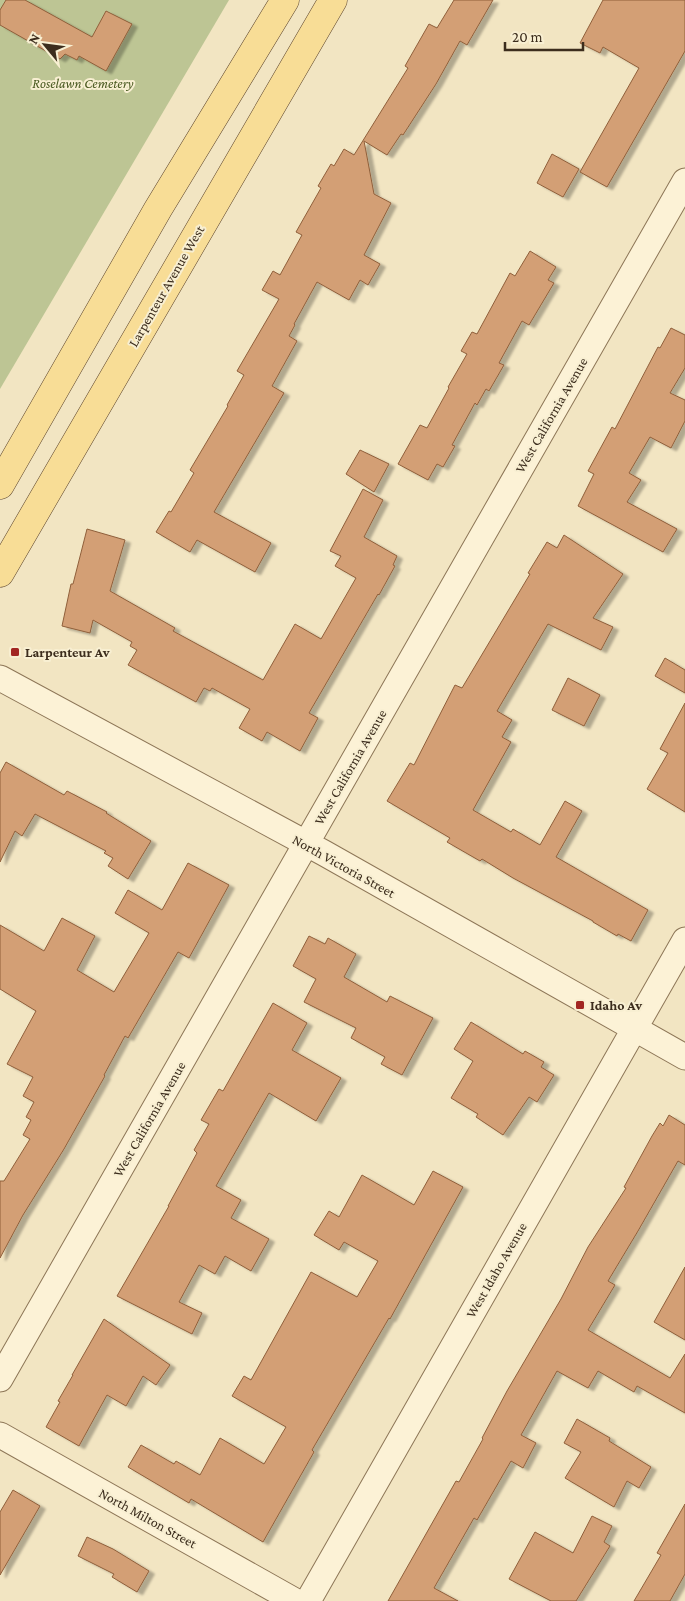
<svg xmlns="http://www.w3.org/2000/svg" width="685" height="1601" font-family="'Crimson Pro',serif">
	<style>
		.cemetery { fill: #bdc594 }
		.building { fill: #d39f74; stroke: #8f5f3b; filter: url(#shadow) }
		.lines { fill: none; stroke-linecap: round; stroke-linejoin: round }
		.minor-casing { stroke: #8d7657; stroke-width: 27 }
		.major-casing { stroke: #5b432c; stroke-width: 29 }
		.minor { stroke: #fcf2d6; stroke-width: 25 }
		.major { stroke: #f8dd96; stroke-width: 28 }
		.poi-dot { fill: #a22622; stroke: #f8efd2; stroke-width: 2 }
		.labels { text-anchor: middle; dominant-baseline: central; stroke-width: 4; stroke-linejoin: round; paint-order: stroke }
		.park-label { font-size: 14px; font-style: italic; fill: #4a5a21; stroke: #f8efd2 }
		.street-label { font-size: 14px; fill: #3c2d1d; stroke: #f8efd2 }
		.poi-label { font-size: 14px; font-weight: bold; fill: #3c2d1d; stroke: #f8efd2; text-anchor: start }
	</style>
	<defs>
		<filter id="shadow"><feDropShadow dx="5.5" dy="3" stdDeviation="1" flood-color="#0004"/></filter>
	</defs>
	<rect width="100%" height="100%" fill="#f2e5c2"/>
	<path class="cemetery" d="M0,0H229L0,389Z"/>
	<path class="building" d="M6,0H25L92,37L106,11L132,24L106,71L79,56L77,60L65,54L60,59L0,25V10Z
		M454,0H493L467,45L460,41L436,84L403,135L401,134L387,155L364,141L374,194L391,203L364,255L380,264L368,285L360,280L349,300L317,282L294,324L295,325L289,336L297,341L272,386L284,393L214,512L271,543L255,572L197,540L190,552L156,532L169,511L171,512L194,473L190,470L228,406L227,405L244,375L237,371L279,299L262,290L273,271L280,275L302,235L296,232L321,188L318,186L331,164L334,166L344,149L354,155L408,68L405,66L429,24L437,28Z
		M603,0H685V51L607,187L580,172L639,68L603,47L600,53L580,43Z
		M552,154L579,169L563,197L537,183Z
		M530,251L556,267L548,280L554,283L529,325L522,321L499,363L504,365L489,391L486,389L477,405L475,403L452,445L455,446L443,467L437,464L428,480L398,464L420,425L427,428L449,388L448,387L467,354L461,351L472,332L477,334L510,273L515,276Z
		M671,328L685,335V368L670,393L685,400V421L671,448L650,437L629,473L641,480L627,502L677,529L663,552L578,506L594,474L588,471L612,427L615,429L658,347L660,348Z
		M360,450L389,464L374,492L346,474Z
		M363,489L383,500L364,537L397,556L393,565L395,566L379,595L378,594L309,713L318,718L300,751L267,732L262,741L239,728L250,709L212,688L210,691L204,688L196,702L128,665L137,650L130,646L132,642L93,620L90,633L62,626L71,584H73L87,529L125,540L110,591L175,628L173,631L263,680L295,624L321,639L356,578L335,566L341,556L330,551Z
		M564,535L623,574L593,618L613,627L601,650L548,624L497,711L512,720L502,737L511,742L473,810L511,832L513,829L540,845L565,801L582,811L556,857L648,910L631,941L618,934L617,936L593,922V921L513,878L482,859L480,861L447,842L450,838L387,801L410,763L414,765L455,685L462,688L530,574L528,573L547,542L557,548Z
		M665,658L685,670V693L655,676Z
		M568,678L600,695L584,726L552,710Z
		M685,703V812L647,789L668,753L660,749Z
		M6,762L64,795L67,791L107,812L106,813L151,841L128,879L108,866L113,858L104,853L106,851L35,814L22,836L15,831L0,862V773Z
		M188,863L229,885L189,958L178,952L128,1038L125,1036L104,1075L105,1076L64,1149L23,1215L0,1258V1181H4L30,1139L23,1135L31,1120L26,1117L34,1102L23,1096L33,1077L7,1064L36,1011L0,989V925L44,951L62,918L95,936L77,970L114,992L149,933L115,913L128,890L162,910Z
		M309,936L325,944L328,938L356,954L344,977L387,1002L390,996L433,1018L402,1075L381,1064L385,1057L351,1038L356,1028L304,1002L316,979L293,966Z
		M273,1003L307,1023L292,1050L341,1078L316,1121L269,1093L216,1186L241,1200L231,1218L269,1239L251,1271L225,1256L215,1274L199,1265L179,1302L202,1313L192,1334L117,1296L169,1206H168L197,1153L194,1150L209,1124L201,1120L219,1089L223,1091Z
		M471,1022L523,1054L525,1051L544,1062L541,1067L554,1075L537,1102L529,1097L503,1135L476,1117L478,1114L451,1098L473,1061L454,1049Z
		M669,1115L685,1125V1165L678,1161L638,1231L608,1281L615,1285L588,1330L670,1378L685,1354V1413L637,1386L634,1392L598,1371L588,1388L557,1371L521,1435L536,1443L523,1468L511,1461L477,1520L474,1518L434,1588L458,1601H388L456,1481L459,1482L483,1439L482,1438L507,1391L561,1299L588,1247L626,1188L624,1187L652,1136L660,1123L663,1126Z
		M433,1171L463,1187L390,1319L389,1318L312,1450L314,1452L263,1542L191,1499L189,1503L128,1467L141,1445L174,1464L176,1461L200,1475L220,1438L264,1464L286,1427L232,1396L244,1376L251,1380L311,1272L357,1297L378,1261L344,1242L339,1250L314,1235L329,1211L339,1217L362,1175L414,1205Z
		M685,1267V1340L654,1322Z
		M104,1319L170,1365L156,1385L143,1376L126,1406L107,1395L79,1446L46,1427L60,1402L58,1401L73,1375H72Z
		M577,1419L610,1438L609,1441L651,1467L639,1488L627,1481L614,1507L565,1478L581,1452L564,1443Z
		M13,1490L40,1506L0,1575V1512Z
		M685,1504V1574L670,1601H634L661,1555L657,1553Z
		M592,1516L612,1526L604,1542L610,1546L576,1601H551L509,1579L535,1532L573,1553Z
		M87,1537L113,1549L149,1571L137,1592L112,1577L114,1574L78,1556Z"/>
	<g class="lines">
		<defs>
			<path id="minor" d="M0,678L324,853L685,1057
				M0,1379L685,181
				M0,1435L295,1601
				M308,1601L685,940"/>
			<path id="major" d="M0,485L158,209L285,0
				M0,573L333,0"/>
		</defs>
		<use href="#minor" class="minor-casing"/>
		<use href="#major" class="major-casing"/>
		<use href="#minor" class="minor"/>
		<use href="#major" class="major"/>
	</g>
	<g class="poi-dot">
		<rect x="10" y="647" width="10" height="10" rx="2.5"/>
		<rect x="575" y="1000" width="10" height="10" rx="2.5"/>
	</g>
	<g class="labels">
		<g class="park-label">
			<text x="83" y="83">Roselawn Cemetery</text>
		</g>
		<g class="street-label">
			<text transform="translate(166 286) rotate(-60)">Larpenteur Avenue West</text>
			<text transform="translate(551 415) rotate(-60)">West California Avenue</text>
			<text transform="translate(350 767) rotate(-60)">West California Avenue</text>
			<text transform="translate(344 866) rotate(29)">North Victoria Street</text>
			<text transform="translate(149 1119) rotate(-60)">West California Avenue</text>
			<text transform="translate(496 1270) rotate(-60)">West Idaho Avenue</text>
			<text transform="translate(148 1518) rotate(29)">North Milton Street</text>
		</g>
		<g class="poi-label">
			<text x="25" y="652">Larpenteur Av</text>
			<text x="590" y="1005">Idaho Av</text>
		</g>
	</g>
	<g transform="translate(45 45) rotate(299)" stroke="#f8efd2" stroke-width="4" paint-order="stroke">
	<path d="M0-4L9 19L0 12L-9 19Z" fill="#3c2d1d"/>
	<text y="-8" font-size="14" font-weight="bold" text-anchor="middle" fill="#3c2d1d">N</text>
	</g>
	<path d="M505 42v8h78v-8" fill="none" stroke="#3c2d1d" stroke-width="2.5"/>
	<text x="512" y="42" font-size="15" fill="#3c2d1d" stroke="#f8efd2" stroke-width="4" paint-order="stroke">20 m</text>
</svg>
